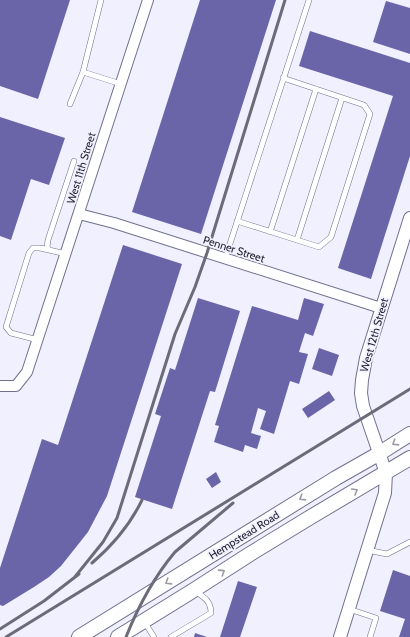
<svg xmlns="http://www.w3.org/2000/svg" width="410" height="637" font-family="Cabin,sans-serif">
	<style>
		.building { fill: #6a65a8 }
		.lines { fill: none; stroke-linecap: round; stroke-linejoin: round }
		.service-casing { stroke: #71708f; stroke-width: 6 }
		.minor-casing { stroke: #71708f; stroke-width: 12 }
		.tertiary-casing { stroke: #71708f; stroke-width: 14 }
		.secondary-casing { stroke: #71708f; stroke-width: 16 }
		.service { stroke: #fff; stroke-width: 5 }
		.minor { stroke: #fff; stroke-width: 10 }
		.tertiary { stroke: #fff; stroke-width: 12 }
		.secondary { stroke: #fff; stroke-width: 14 }
		.rail { stroke: #6c6b79; stroke-width: 3 }
		.oneway { stroke: #9a9aa0 }
		.labels { text-anchor: middle; dominant-baseline: central; stroke-width: 3.5; stroke-linejoin: round; paint-order: stroke }
		.street-label { font-size: 11px; fill: #1f1e2b; stroke: #f0f0fe }
	</style>
	<rect width="100%" height="100%" fill="#f0f0fe"/>
	<path class="building" d="M0,0H70L38,99L0,86Z
		M200,0H276L201,234L132,212Z
		M386,1L410,8V54L373,42Z
		M310,31L410,63V156L371,279L338,268L393,96L299,66Z
		M0,117L65,138L49,185L31,179L11,240L0,236Z
		M123,245L182,264L107,496L88,532L61,566L49,577L34,587L3,606L0,605V568L42,439L58,445Z
		M198,298L240,311L215,392L210,391L172,509L135,497L161,416L155,414L170,368L175,370Z
		M304,298L324,304L313,336L305,333L299,352L308,354L299,384L290,381L274,434L260,429L266,411L258,408L251,433L261,436L257,449L245,445L243,452L214,442L219,426L215,425L252,306L298,320Z
		M319,348L339,355L332,376L312,369Z
		M329,391L335,400L308,418L302,409Z
		M216,472L221,482L212,488L206,479Z
		M393,570L410,576V637H399L405,619L380,611Z
		M238,581L257,587L240,637H220Z
		M195,633L207,637H194Z"/>
	<g class="lines">
		<defs>
			<path id="service" d="M83,72L121,84
				M70,104L83,72L101,0
				M237,221L319,247L331,237L370,114L364,105L283,78
				M270,232L316,89
				M297,240L342,98
				M66,254L49,250L47,247L48,240L74,161
				M225,259L309,0
				M38,340L11,333L6,327L29,253L33,248H40L49,250
				M367,550L387,554L410,542
				M349,609L376,618L370,637
				M145,623L154,637
				M171,637L211,613C211,601 204,597 195,591"/>
			<path id="minor" d="M79,214L114,223L381,308
				M0,386H16L27,372L148,0"/>
			<path id="tertiary" d="M340,637L385,493L386,473L363,406L361,393L362,380L366,358L410,218"/>
			<path id="secondary" d="M79,637L336,478L380,453L410,434
				M118,637L194,590L250,554L309,518L410,458"/>
		</defs>
		<use href="#service" class="service-casing"/>
		<use href="#minor" class="minor-casing"/>
		<use href="#tertiary" class="tertiary-casing"/>
		<use href="#secondary" class="secondary-casing"/>
		<use href="#service" class="service"/>
		<use href="#minor" class="minor"/>
		<use href="#tertiary" class="tertiary"/>
		<use href="#secondary" class="secondary"/>
		<path class="rail" d="M92,563C113,545 130,525 142,500
			M74,578L103,542L117,518L175,334L195,287L207,253L285,0
			M0,629L44,601L79,574
			M6,637L410,389
			M126,637C138,607 154,577 175,552L233,503"/>
	</g>
	<defs><path id="oneway-chevron" d="M-2-3.5L2.5 0L-2 3.5" fill="none" stroke-width="1.6" stroke-linecap="round" stroke-linejoin="round"/></defs>
	<g class="oneway">
		<use href="#oneway-chevron" transform="translate(395 443) rotate(148)"/>
		<use href="#oneway-chevron" transform="translate(355 491) rotate(-30)"/>
		<use href="#oneway-chevron" transform="translate(302 498) rotate(148)"/>
		<use href="#oneway-chevron" transform="translate(222 572) rotate(-33)"/>
		<use href="#oneway-chevron" transform="translate(168 582) rotate(148)"/>
	</g>
	<g class="labels">
		<g class="street-label">
			<text transform="translate(81 168) rotate(-73)">West 11th Street</text>
			<text transform="translate(234 249) rotate(18)">Penner Street</text>
			<text transform="translate(374 335) rotate(-74)">West 12th Street</text>
			<text transform="translate(244 535) rotate(-32)">Hempstead Road</text>
		</g>
	</g>
</svg>
